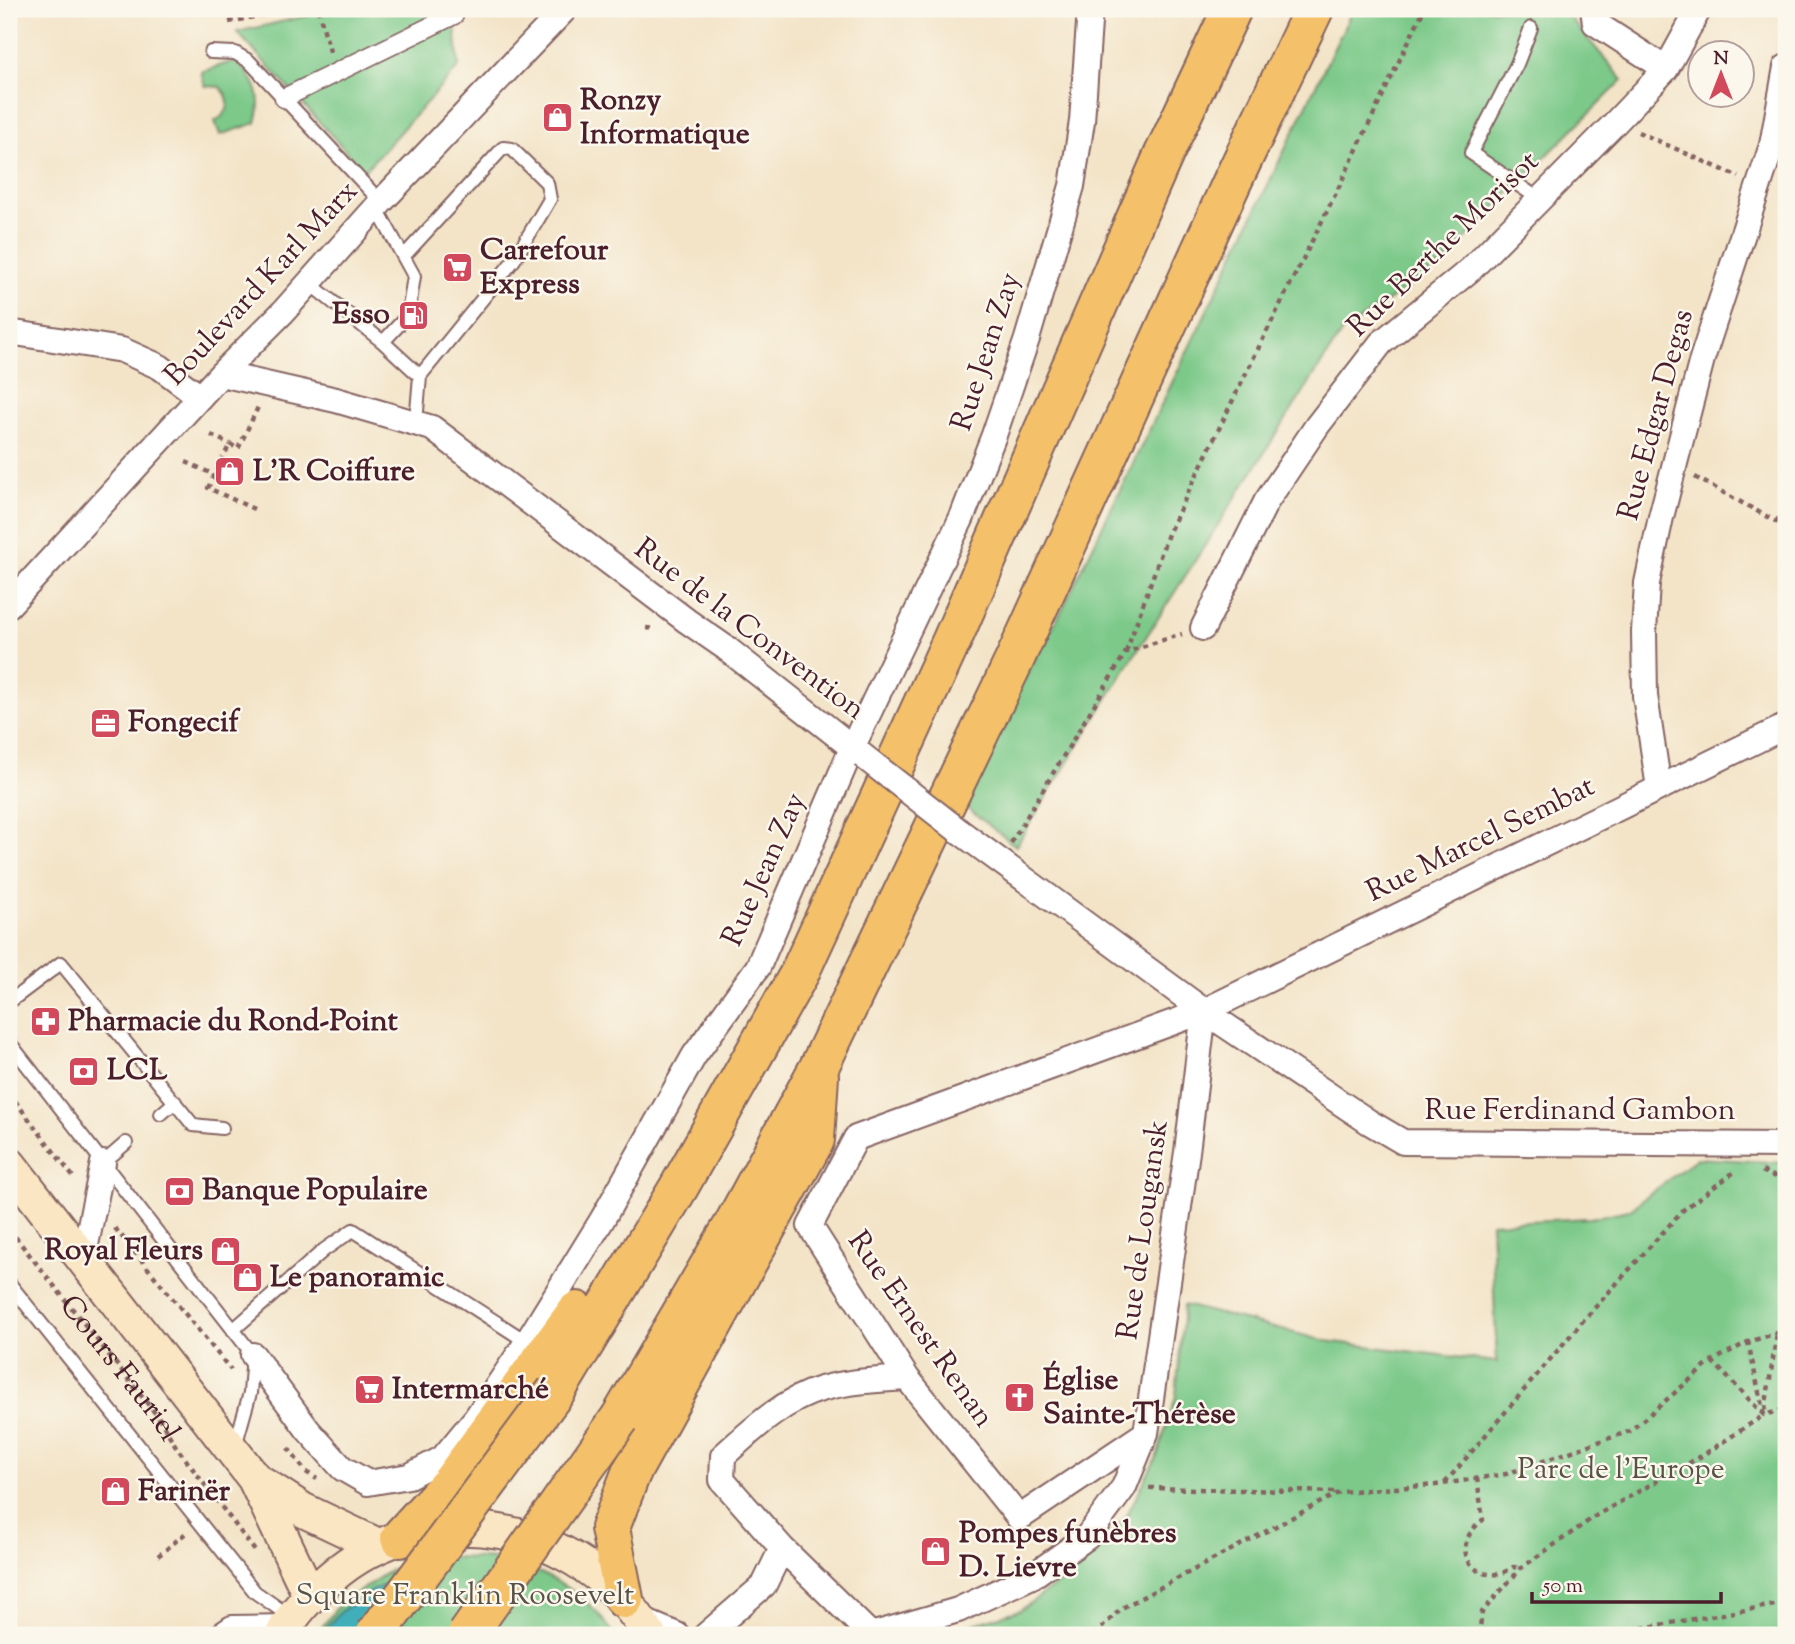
<svg xmlns="http://www.w3.org/2000/svg" width="1795" height="1644" font-family="'Sorts Mill Goudy',serif">
	<style>
		.green { fill: #7cc989; stroke: #63745a; stroke-width: 2 }
		.water { fill: #3fafb9; stroke: #446772; stroke-width: 2 }
		.lines { fill: none; stroke-linecap: round; stroke-linejoin: round }
		.service-casing { stroke: #856462; stroke-width: 16 }
		.pedestrian-casing { stroke: #856462; stroke-width: 21 }
		.minor-casing { stroke: #856462; stroke-width: 28 }
		.secondary-casing { stroke: #856462; stroke-width: 37 }
		.trunk-casing { stroke: #856462; stroke-width: 42 }
		.path { stroke: #856462; stroke-width: 4.5; stroke-dasharray: 5 5; stroke-linecap: butt }
		.service { stroke: #fff; stroke-width: 12 }
		.pedestrian { stroke: #fff; stroke-width: 18 }
		.minor { stroke: #fff; stroke-width: 24 }
		.secondary { stroke: #fbe6c3; stroke-width: 33 }
		.trunk { stroke: #f4c16a; stroke-width: 38 }
		.minor-bridge-casing { stroke: #856462; stroke-width: 28; stroke-linecap: butt }
		.trunk-bridge-casing { stroke: #856462; stroke-width: 42; stroke-linecap: butt }
		.minor-bridge { stroke: #fff; stroke-width: 24 }
		.trunk-bridge { stroke: #f4c16a; stroke-width: 38 }
		.labels { text-anchor: middle; dominant-baseline: central; stroke-width: 5; stroke-linejoin: round; paint-order: stroke }
		.poi-label { font-size: 30px; font-weight: bold; fill: #4a1f2b; stroke: #fbf7ec; text-anchor: start }
		.street-label { font-size: 30px; fill: #4a1f2b; stroke: #fbf7ec }
		.park-label { font-size: 30px; fill: #595247; stroke: #fbf7ec }
	</style>
	<rect width="100%" height="100%" fill="#fbf7ec"/>
	<filter id="ink" filterUnits="userSpaceOnUse"><feTurbulence type="fractalNoise" baseFrequency=".0143" numOctaves="2"/><feDisplacementMap in="SourceGraphic" scale="14" xChannelSelector="R" yChannelSelector="G"/><feConvolveMatrix kernelMatrix="1 2 1 2 8 2 1 2 1" color-interpolation-filters="sRGB"/></filter>
	<filter id="wash" filterUnits="userSpaceOnUse"><feTurbulence type="fractalNoise" baseFrequency=".00686" numOctaves="4" result="noise"/><feDisplacementMap in="SourceGraphic" scale="28" xChannelSelector="R" yChannelSelector="G"/><feGaussianBlur stdDeviation="1.57" result="paint"/><feColorMatrix in="noise" values="0 0 0 0 0 0 0 0 0 0 0 0 0 0 0 0 0 1.4 0 .05"/><feComposite in="paint" operator="in"/></filter>
	<g filter="url(#wash)">
		<rect width="100%" height="100%" fill="#f3e4c8"/>
		<path class="green" d="M337,9H452L454,15L459,67L364,171L237,32Z
			M1353,9H1565V12L1623,80L1507,195L1442,264L1342,332L1128,665L1016,846L956,800L1062,610Z
			M234,61C255,76 264,97 256,123L220,135L215,121C231,113 232,99 220,87L205,86L201,72Z
			M1697,1158L1786,1163V1635H938L1020,1610L1085,1564L1127,1515L1157,1456L1176,1396L1184,1305L1326,1341L1497,1362L1491,1223L1590,1218L1629,1210Z
			M452,1557C470,1558 493,1557 511,1562C551,1574 593,1599 614,1635H316L339,1605L391,1570Z"/>
		<path class="water" d="M407,1576L356,1635H321C341,1604 372,1588 407,1576Z"/>
	</g>
	<g filter="url(#ink)">
		<g class="lines">
			<defs>
				<path id="service" d="M1531,28L1517,64L1471,153L1539,199
					M211,52L235,53L249,61L381,202
					M376,207L414,276L408,315L383,342
					M404,256L503,148L512,149L547,183L550,199L514,260L420,376
					M309,283L383,342L420,376L416,423
					M9,1002L61,963L193,1125L222,1128
					M9,1042L253,1355L250,1393L235,1446
					M161,1114L175,1102
					M103,1163L126,1143
					M9,1283L255,1592L292,1618
					M233,1330L324,1250L353,1230L527,1342"/>
				<path id="pedestrian" d="M284,98L454,15"/>
				<path id="minor" d="M1593,9L1595,23L1666,69
					M9,332L122,350L160,367L200,397
					M221,374L336,400L432,428L687,621L726,648L863,756
					M9,605L221,374L283,312L381,202L565,9
					M1203,628L1266,502L1317,426L1381,343L1471,269L1614,124L1666,69L1699,9
					M1659,788L1645,696L1644,632L1647,583L1661,517L1702,359L1772,145L1786,67
					M959,831L1204,1011L1369,1122L1403,1142L1786,1145
					M83,1259L103,1163
					M253,1355L308,1430L342,1468L368,1483L409,1476L443,1458L476,1418L527,1342L602,1220L694,1056L758,967L852,748L962,517L994,435L1027,339L1072,186L1082,121L1090,9
					M1146,1433L1019,1518L907,1378L810,1226L856,1138L1204,1011L1786,726
					M639,1619L677,1635
					M222,1635L232,1628L286,1627
					M706,1635L764,1585L782,1548
					M871,1635L958,1610L1034,1575L1087,1537L1124,1487L1146,1433L1187,1152L1204,1011
					M871,1635L782,1548L722,1480L723,1456C752,1430 783,1400 821,1389C849,1381 878,1380 907,1378"/>
				<path id="secondary" d="M9,1164L254,1478L310,1596
					M254,1478L303,1510L379,1546
					M282,1635C293,1612 311,1595 330,1578C429,1491 584,1523 649,1635"/>
				<path id="trunk" d="M556,1391L679,1187L799,974L952,640L1163,156L1232,9
					M620,1418L732,1227L819,1067L1014,661L1232,182L1314,9
					M400,1538L451,1482L577,1311
					M624,1599L610,1528L631,1473L815,1140L819,1076"/>
			</defs>
			<use href="#service" class="service-casing"/>
			<use href="#pedestrian" class="pedestrian-casing"/>
			<use href="#minor" class="minor-casing"/>
			<use href="#secondary" class="secondary-casing"/>
			<use href="#trunk" class="trunk-casing"/>
			<g class="path">
				<path d="M318,9L331,55"/>
				<path d="M229,22L293,9"/>
				<path d="M1638,132L1739,177"/>
				<path d="M211,435L230,444"/>
				<path d="M186,462L215,475"/>
				<path d="M1695,477L1786,527"/>
				<path d="M254,509L208,488L230,444L238,449L259,405"/>
				<path d="M1777,522L1786,500"/>
				<path d="M646,628L656,629"/>
				<path d="M1126,652L1168,534L1245,375L1337,191L1424,9"/>
				<path d="M1011,843L1126,652L1182,634"/>
				<path d="M9,1093L74,1178"/>
				<path d="M1762,1171L1786,1182"/>
				<path d="M115,1228L231,1370"/>
				<path id="s1" d="M9,1229L159,1418L177,1448L255,1551"/>
				<path d="M1712,1361L1764,1415L1786,1409"/>
				<path d="M1765,1410L1777,1333"/>
				<path d="M288,1448L306,1472L317,1479"/>
				<path d="M1477,1478L1483,1520C1442,1551 1481,1591 1513,1567L1520,1568"/>
				<path d="M1445,1483L1581,1323L1683,1210L1737,1170"/>
				<path d="M1149,1488L1339,1492"/>
				<path d="M158,1556L187,1532"/>
				<path d="M1094,1635L1122,1608L1340,1492L1436,1485L1506,1474L1630,1431L1712,1361L1748,1342L1786,1330"/>
				<path d="M1479,1635L1482,1612L1521,1568L1597,1515L1703,1455L1764,1415L1748,1342"/>
				<path d="M1602,1635L1786,1603"/>
				<path d="M1756,1635L1786,1630"/>
			</g>
			<use href="#service" class="service"/>
			<use href="#pedestrian" class="pedestrian"/>
			<use href="#minor" class="minor"/>
			<use href="#secondary" class="secondary"/>
			<use href="#trunk" class="trunk"/>
			<defs>
				<path id="minor-bridge" d="M863,756L959,831"/>
				<path id="trunk-bridge" d="M375,1635L556,1391
					M467,1635L620,1418"/>
			</defs>
			<use href="#minor-bridge" class="minor-bridge-casing"/>
			<use href="#trunk-bridge" class="trunk-bridge-casing"/>
			<use href="#minor-bridge" class="minor-bridge"/>
			<use href="#trunk-bridge" class="trunk-bridge"/>
		</g>
	</g>
	<defs>
		<symbol id="shop-square" viewBox="-11 -11 22 22"><rect x="-9" y="-9" width="18" height="18" rx="4" fill="#d1495b" stroke="#fbf7ec"/><path d="M-5-2.5h2.3a2.7 3.5 0 0 1 5.4 0H5L5.5 6h-11ZM-1.5-2.5h3a1.5 2.3 0 0 0-3 0Z" fill="#fff"/></symbol>
		<symbol id="supermarket-square" viewBox="-11 -11 22 22"><rect x="-9" y="-9" width="18" height="18" rx="4" fill="#d1495b" stroke="#fbf7ec"/><path d="M-6-5.5h2.5l.6 2H6L4.5 2H-2.5L-4.4-4H-6ZM-1.5 3.2a1.3 1.3 0 1 0 .1 0ZM3 3.2a1.3 1.3 0 1 0 .1 0Z" fill="#fff"/></symbol>
		<symbol id="fuel-square" viewBox="-11 -11 22 22"><rect x="-9" y="-9" width="18" height="18" rx="4" fill="#d1495b" stroke="#fbf7ec"/><path d="M-5.5-6h7V0h2V4h1.3V-2.5L3-4.5l.8-.8L6-3V5H2.5V1h-1V6h-7ZM-4.2-4.7v3.2H.2V-4.7Z" fill="#fff"/></symbol>
		<symbol id="office-square" viewBox="-11 -11 22 22"><rect x="-9" y="-9" width="18" height="18" rx="4" fill="#d1495b" stroke="#fbf7ec"/><path d="M-6-3h4V-5.5h4V-3h4V5H-6ZM-1-4.5V-3h2v-1.5ZM-6 0V1H6V0Z" fill="#fff"/></symbol>
		<symbol id="pharmacy-square" viewBox="-11 -11 22 22"><rect x="-9" y="-9" width="18" height="18" rx="4" fill="#d1495b" stroke="#fbf7ec"/><path d="M-2-6h4v4h4v4h-4v4h-4v-4h-4v-4h4Z" fill="#fff"/></symbol>
		<symbol id="bank-square" viewBox="-11 -11 22 22"><rect x="-9" y="-9" width="18" height="18" rx="4" fill="#d1495b" stroke="#fbf7ec"/><path d="M-6-4H6V4H-6ZM0-2.3a2.3 2.3 0 1 0 0 4.6a2.3 2.3 0 1 0 0-4.6Z" fill="#fff"/></symbol>
		<symbol id="church-square" viewBox="-11 -11 22 22"><rect x="-9" y="-9" width="18" height="18" rx="4" fill="#d1495b" stroke="#fbf7ec"/><path d="M-1.2-6h2.4v3.5h3.3v2.4h-3.3V6h-2.4V-.1h-3.3v-2.4h3.3Z" fill="#fff"/></symbol>
	</defs>
	<g fill-rule="evenodd">
		<use href="#shop-square" x="540" y="100" width="35" height="35"/>
		<use href="#supermarket-square" x="440" y="250" width="35" height="35"/>
		<use href="#fuel-square" x="396" y="298" width="35" height="35"/>
		<use href="#shop-square" x="212" y="454" width="35" height="35"/>
		<use href="#office-square" x="88" y="706" width="35" height="35"/>
		<use href="#pharmacy-square" x="28" y="1004" width="35" height="35"/>
		<use href="#bank-square" x="66" y="1054" width="35" height="35"/>
		<use href="#bank-square" x="162" y="1174" width="35" height="35"/>
		<use href="#shop-square" x="208" y="1234" width="35" height="35"/>
		<use href="#shop-square" x="230" y="1260" width="35" height="35"/>
		<use href="#supermarket-square" x="352" y="1372" width="35" height="35"/>
		<use href="#church-square" x="1002" y="1380" width="35" height="35"/>
		<use href="#shop-square" x="98" y="1474" width="35" height="35"/>
		<use href="#shop-square" x="918" y="1534" width="35" height="35"/>
	</g>
	<g class="labels">
		<g class="poi-label">
			<text x="580" y="101">Ronzy<tspan x="580" dy="34">Informatique</tspan></text>
			<text x="480" y="251">Carrefour<tspan x="480" dy="34">Express</tspan></text>
			<text x="390" y="315" text-anchor="end">Esso</text>
			<text x="253" y="472">L'R Coiffure</text>
			<text x="128" y="723">Fongecif</text>
			<text x="68" y="1022">Pharmacie du Rond-Point</text>
			<text x="107" y="1071">LCL</text>
			<text x="202" y="1191">Banque Populaire</text>
			<text x="203" y="1251" text-anchor="end">Royal Fleurs</text>
			<text x="270" y="1278">Le panoramic</text>
			<text x="1043" y="1381">Église<tspan x="1043" dy="34">Sainte-Thérèse</tspan></text>
			<text x="392" y="1390">Intermarché</text>
			<text x="138" y="1492">Farinër</text>
			<text x="959" y="1534">Pompes funèbres<tspan x="959" dy="34">D. Lievre</tspan></text>
		</g>
		<g class="street-label">
			<text transform="translate(1444 245) rotate(-44)">Rue Berthe Morisot</text>
			<text transform="translate(262 284) rotate(-47)">Boulevard Karl Marx</text>
			<text transform="translate(987 352) rotate(-72)">Rue Jean Zay</text>
			<text transform="translate(1657 415) rotate(-75)">Rue Edgar Degas</text>
			<text transform="translate(749 630) rotate(37)">Rue de la Convention</text>
			<text transform="translate(1481 840) rotate(-26)">Rue Marcel Sembat</text>
			<text transform="translate(765 870) rotate(-66)">Rue Jean Zay</text>
			<text x="1580" y="1111">Rue Ferdinand Gambon</text>
			<text transform="translate(1144 1230) rotate(-82)">Rue de Lougansk</text>
			<text transform="translate(920 1330) rotate(55)">Rue Ernest Renan</text>
			<text stroke="none"><textPath href="#s1" startOffset="178">Cours Fauriel</textPath></text>
		</g>
		<g class="park-label">
			<text x="1621" y="1470">Parc de l'Europe</text>
			<text x="465" y="1596">Square Franklin Roosevelt</text>
		</g>
	</g>
	<rect width="1795" height="1644" fill="none" stroke="#fbf7ec" stroke-width="35"/>
	<g transform="translate(1721 74)"><circle r="33" fill="#fbf7ec" stroke="#b4a19f" stroke-width="2"/>
	<path d="M0-5L12 26L0 18L-12 26Z" fill="#d1495b"/>
	<text y="-10" font-size="19" font-weight="bold" text-anchor="middle" fill="#4a1f2b">N</text>
	</g>
	<path d="M1532 1592v10h189v-10" fill="none" stroke="#4a1f2b" stroke-width="3.5"/>
	<text x="1543" y="1592" font-size="21" fill="#4a1f2b" stroke="#fbf7ec" stroke-width="5" paint-order="stroke">50 m</text>
</svg>
